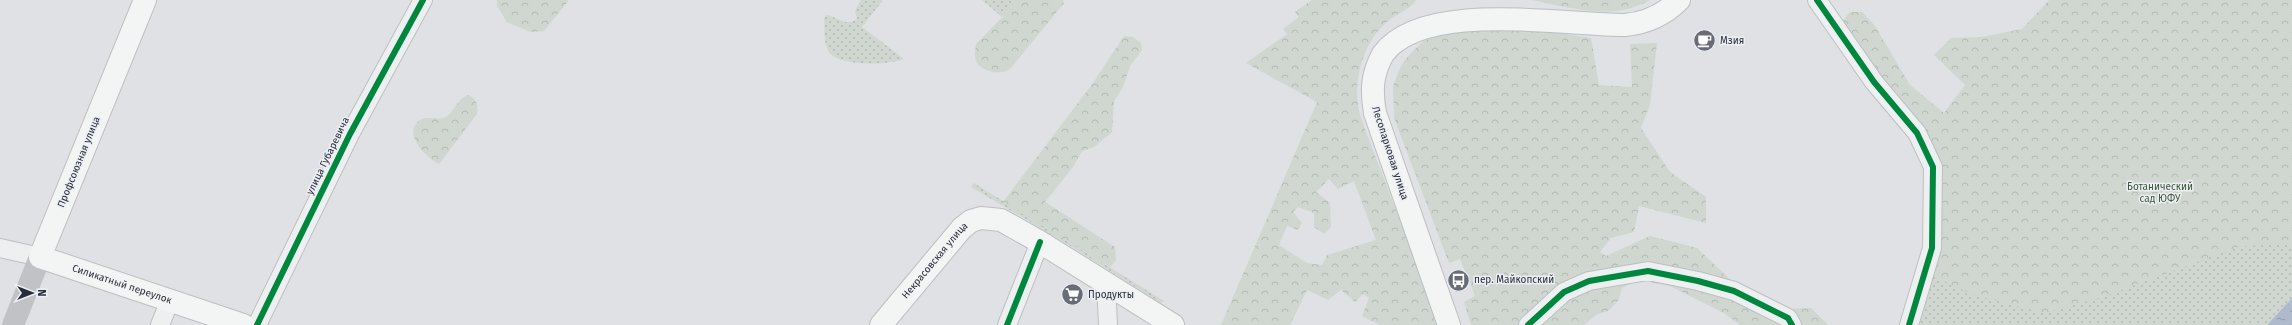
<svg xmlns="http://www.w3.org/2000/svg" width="2292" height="325" font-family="'Fira Sans',sans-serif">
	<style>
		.grass { fill: url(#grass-dots) }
		.forest { fill: url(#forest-crowns); fill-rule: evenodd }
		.water { fill: url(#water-ripples) }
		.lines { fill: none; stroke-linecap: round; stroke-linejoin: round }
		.street-casing { stroke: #bdbfc2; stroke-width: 20 }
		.primary-casing { stroke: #bcbec1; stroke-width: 24 }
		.street { stroke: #eeeff1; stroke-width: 18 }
		.secondary { stroke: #c0c2c6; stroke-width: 22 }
		.primary { stroke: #f3f4f4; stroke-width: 22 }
		.cycleway-casing { stroke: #eceff3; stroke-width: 8 }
		.cycleway { stroke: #00873e; stroke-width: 6 }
		.labels { text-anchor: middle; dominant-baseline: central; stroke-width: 3; stroke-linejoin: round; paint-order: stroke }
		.poi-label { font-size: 10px; fill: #282d3b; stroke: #eceff3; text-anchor: start }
		.street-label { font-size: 10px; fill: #282d3b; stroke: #eceff3 }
		.park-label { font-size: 10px; fill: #3a5537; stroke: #eceff3 }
	</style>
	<defs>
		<pattern id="grass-dots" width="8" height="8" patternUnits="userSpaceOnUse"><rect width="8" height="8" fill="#cfd7d0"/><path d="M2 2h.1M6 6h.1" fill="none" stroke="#b2b9b4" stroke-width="1.8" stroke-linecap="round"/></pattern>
		<pattern id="forest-crowns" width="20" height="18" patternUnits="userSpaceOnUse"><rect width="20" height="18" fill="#cfd7d0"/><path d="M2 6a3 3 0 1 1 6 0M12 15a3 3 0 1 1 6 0" fill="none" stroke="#b2b9b4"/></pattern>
		<pattern id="water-ripples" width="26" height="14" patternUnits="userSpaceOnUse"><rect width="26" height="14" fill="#afbbcd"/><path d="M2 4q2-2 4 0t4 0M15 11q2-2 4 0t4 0" fill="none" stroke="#8e98a8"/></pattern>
	</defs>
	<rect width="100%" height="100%" fill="#dfe1e4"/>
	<path class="grass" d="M861,0H883L862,27L904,59C889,65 840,67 829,52C823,44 825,28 824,18L826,15C837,16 846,28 857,19L855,11Z
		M982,0H1019L1002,17Z
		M2292,0V298L2267,325H1913L1932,265L1937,276L1954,286Z
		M974,183L1164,301L1161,303L1064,242L971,187Z"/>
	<path class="forest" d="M497,0H569L544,31L531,32L507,22L497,6Z
		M1019,0H1063L1064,3L1011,68C1002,76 983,72 977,63C974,57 975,50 976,44Z
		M1312,0H1416C1410,10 1395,14 1387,22C1364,42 1354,75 1358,105C1359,114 1363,123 1366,132L1440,325H1380L1362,316L1369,298L1363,294L1355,302L1341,290L1328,300L1307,290L1290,325H1221L1317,102L1246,63L1287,34L1283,29L1299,17L1295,12ZM1329,179L1338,189L1354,181L1376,240L1327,255L1322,265L1307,263L1279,245L1287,226L1298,230L1302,223L1293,212L1298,207L1314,213V227L1324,234L1331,227L1330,203L1316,192Z
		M1532,0H1650C1615,21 1570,8 1532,0Z
		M2049,0H2292V243L2238,247L2105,296L2045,313L1975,295L1953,286L1937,276L1932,265L1936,166L1840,24L1850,12H1862L1875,26L1910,85L1944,113L1965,85L1934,55L1951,38L1982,37L2022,29Z
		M1533,29L1591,38L1599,85L1632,87L1630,44L1657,43L1650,105L1641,128L1670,172L1706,197V223L1639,206L1634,232L1611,238L1600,252L1606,256L1650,236L1674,242L1697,248L1740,289L1782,309L1811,308L1828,325H1740L1724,313L1670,286L1644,281L1633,282L1622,288L1618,301L1608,311L1596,315L1584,325H1471L1464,302L1475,296L1460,259L1449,263L1394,118L1393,86L1398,73L1404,61L1413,51L1424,41L1445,30Z
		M1124,36L1133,37L1141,43L1142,50L1130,66L1123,87L1114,101L1112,132L1094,147L1082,151L1073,167L1045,202L1115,247L1116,260L1110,267L1003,202L1093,83Z
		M469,95C477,100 478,104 477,114L439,164C427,158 401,133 420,120C428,115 439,122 447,116C456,110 457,98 469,95Z"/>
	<path class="water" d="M2292,298V325H2267Z"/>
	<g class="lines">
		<defs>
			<path id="street" d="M1817,0L1874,82L1917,133L1933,167L1932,248L1909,325
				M0,248L40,257
				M1106,283L1108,325
				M160,325L170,300
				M257,325L350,134L423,0
				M1007,325L1040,242
				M1528,325L1564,292L1589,281L1648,271L1698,281L1734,291L1788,318L1792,325"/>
			<g id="primary">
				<path id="s1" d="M145,0L40,257L243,325"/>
				<path id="s2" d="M881,325L962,228L971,221L981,218L1001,220L1040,242L1173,325"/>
				<path d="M1449,325L1375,113C1371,90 1372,74 1383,54C1423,0 1560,25 1625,25C1647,23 1664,15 1679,0"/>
			</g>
		</defs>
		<use href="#street" class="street-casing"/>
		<use href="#primary" class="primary-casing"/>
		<use href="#street" class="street"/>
		<path class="secondary" d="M13,325L40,257"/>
		<use href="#primary" class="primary"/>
		<defs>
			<path id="cycleway" d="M1817,0L1874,82L1917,133L1933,167L1932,248L1909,325
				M257,325L350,134L423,0
				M1007,325L1040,242
				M1528,325L1564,292L1589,281L1648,271L1698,281L1734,291L1788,318L1792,325"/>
		</defs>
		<use href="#cycleway" class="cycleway-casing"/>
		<use href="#cycleway" class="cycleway"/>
	</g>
	<defs>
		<symbol id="cafe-disc" viewBox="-11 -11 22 22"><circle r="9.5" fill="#686c76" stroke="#eceff3"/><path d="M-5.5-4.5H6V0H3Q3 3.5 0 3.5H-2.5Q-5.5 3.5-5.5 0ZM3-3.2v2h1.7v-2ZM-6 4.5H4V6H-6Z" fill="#fff"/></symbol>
		<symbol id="bus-disc" viewBox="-11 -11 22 22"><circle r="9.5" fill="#686c76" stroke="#eceff3"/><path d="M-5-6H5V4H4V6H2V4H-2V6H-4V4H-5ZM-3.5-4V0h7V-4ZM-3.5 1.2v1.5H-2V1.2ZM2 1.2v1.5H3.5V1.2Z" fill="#fff"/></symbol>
		<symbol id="supermarket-disc" viewBox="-11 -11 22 22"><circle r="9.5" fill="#686c76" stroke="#eceff3"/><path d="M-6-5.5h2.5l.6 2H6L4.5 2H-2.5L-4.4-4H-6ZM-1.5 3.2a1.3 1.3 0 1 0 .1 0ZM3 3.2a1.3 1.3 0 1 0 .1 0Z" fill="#fff"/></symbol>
	</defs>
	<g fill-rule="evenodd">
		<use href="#cafe-disc" x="1692" y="28" width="25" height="25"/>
		<use href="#bus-disc" x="1446" y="268" width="25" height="25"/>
		<use href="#supermarket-disc" x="1060" y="282" width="25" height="25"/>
	</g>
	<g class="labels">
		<g class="poi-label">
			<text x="1720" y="41">Мзия</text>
			<text x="1474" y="280">пер. Майкопский</text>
			<text x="1088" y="295">Продукты</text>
		</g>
		<g class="street-label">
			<text transform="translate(1390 153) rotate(72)">Лесопарковая улица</text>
			<text transform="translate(328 156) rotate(-64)">улица Губаревича</text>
			<text transform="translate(79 162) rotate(-68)">Профсоюзная улица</text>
			<text stroke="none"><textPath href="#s2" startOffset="84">Некрасовская улица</textPath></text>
			<text stroke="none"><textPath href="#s1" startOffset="364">Силикатный переулок</textPath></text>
		</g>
		<g class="park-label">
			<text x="2160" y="187">Ботанический<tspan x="2160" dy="12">сад ЮФУ</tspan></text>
		</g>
	</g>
	<g transform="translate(32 293) rotate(90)" stroke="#eceff3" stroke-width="3" paint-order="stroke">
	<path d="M0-3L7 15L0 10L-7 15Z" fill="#282d3b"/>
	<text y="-6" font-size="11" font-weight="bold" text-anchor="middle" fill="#282d3b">N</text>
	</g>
</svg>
